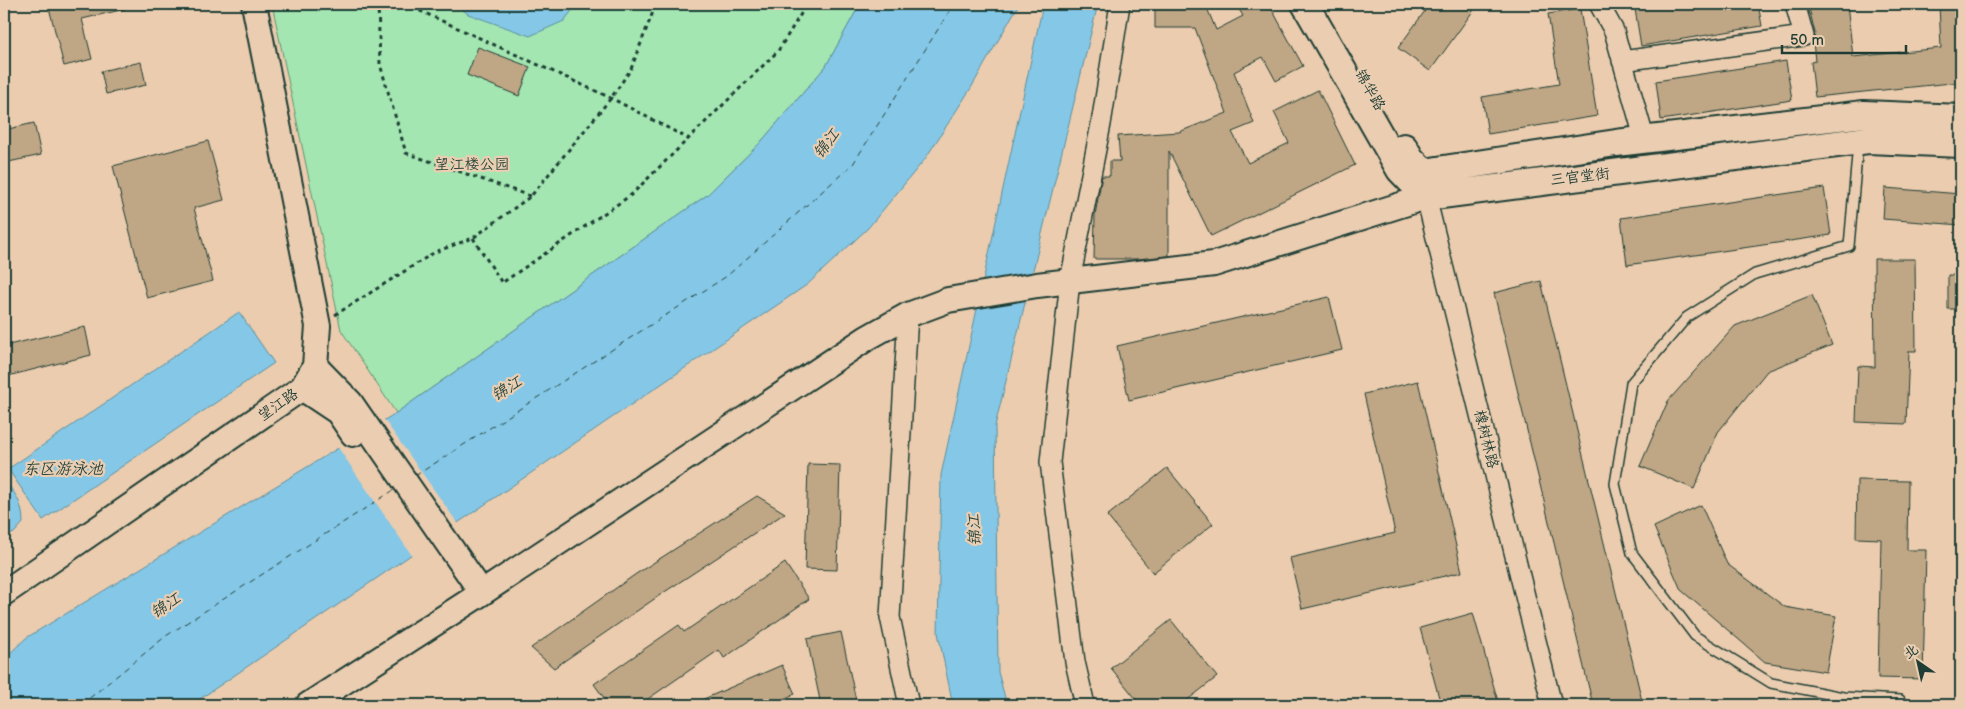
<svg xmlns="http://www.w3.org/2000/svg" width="1965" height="709" font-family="'Balsamiq Sans','LXGW WenKai TC',sans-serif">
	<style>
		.green { fill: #a3e6b1; stroke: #619272 }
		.water { fill: #85c7e6; stroke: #5c909f }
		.pier { fill: #ebccae }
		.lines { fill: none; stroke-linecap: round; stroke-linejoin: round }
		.ferry { stroke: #24443d; stroke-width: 1; stroke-dasharray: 6 5; stroke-linecap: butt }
		.building { fill: #bfa685; stroke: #1f3d34 }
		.service-casing { stroke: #1f3d34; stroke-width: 12 }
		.minor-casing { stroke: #1f3d34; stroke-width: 22 }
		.tertiary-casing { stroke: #1f3d34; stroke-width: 28 }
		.secondary-casing { stroke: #1f3d34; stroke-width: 30 }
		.path { stroke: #1f3d34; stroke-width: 3; stroke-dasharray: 4 4; stroke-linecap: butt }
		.service { stroke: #ebceb2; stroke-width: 9 }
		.minor { stroke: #ebceb2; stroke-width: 19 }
		.tertiary { stroke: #ebceb2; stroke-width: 24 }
		.secondary { stroke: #ebceb2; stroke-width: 26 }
		.labels { text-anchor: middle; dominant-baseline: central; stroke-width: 4.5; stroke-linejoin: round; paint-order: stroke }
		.street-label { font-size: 15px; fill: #1f3d34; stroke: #ebceb2 }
		.park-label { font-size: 15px; fill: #26453a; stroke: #ebceb2 }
		.water-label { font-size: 16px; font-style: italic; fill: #24443d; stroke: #ebceb2 }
	</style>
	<rect width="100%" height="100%" fill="#ebccae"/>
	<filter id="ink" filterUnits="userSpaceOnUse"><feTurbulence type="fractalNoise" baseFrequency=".02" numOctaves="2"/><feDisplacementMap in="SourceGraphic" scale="10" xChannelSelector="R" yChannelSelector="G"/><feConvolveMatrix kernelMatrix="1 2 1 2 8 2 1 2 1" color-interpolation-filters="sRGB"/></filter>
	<g filter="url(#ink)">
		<path class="green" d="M272,4H860L826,66L760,143L707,195L396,413L341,330Z"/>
		<path class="water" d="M456,4H577L564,21L530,36L468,14Z
			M860,4H1019L971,88L925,159L868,228L808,284L191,705H4V659L26,638L396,413L707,195L760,143L826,66Z
			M1040,4H1098L995,426L998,672L1007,705H953L938,633L941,475L1042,9Z
			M239,312L274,363L43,520L8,469Z
			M4,482C17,492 23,507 23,523L14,533L4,537Z"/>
		<path class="pier" d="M383,418L459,525L413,557L337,446Z"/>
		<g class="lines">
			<path class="ferry" d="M415,476L727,276L853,164L954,4
				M81,705L166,636L397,488"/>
		</g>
		<path class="building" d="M48,4H125V9L82,19L92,59L64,66Z
			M1236,4H1269L1303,66L1276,81L1263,57L1234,72L1254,123L1232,132L1248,163L1289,143L1274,112L1318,90L1355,165L1211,236L1169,151V256L1137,259H1094L1095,215L1102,176H1110V161H1120L1118,136L1179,132L1227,113L1195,28H1155V9L1207,8L1216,30L1243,16Z
			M1430,4H1478L1430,71L1398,48Z
			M1666,4H1758L1762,26L1641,46L1635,9Z
			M1808,4H1847L1853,57L1941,48L1939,4H1961V82L1815,97L1811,62L1815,61L1813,42L1815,33Z
			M1580,9L1597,116L1488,134L1482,97L1559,84L1548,14Z
			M478,47L530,67L519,96L467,75Z
			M1786,61L1792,100L1661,120L1656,81Z
			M141,62L146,85L106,94L101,71Z
			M34,123L41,155L4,163V130Z
			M208,141L224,200L194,208L213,281L147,298L113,166Z
			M1824,188L1831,235L1627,265L1621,218Z
			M1885,188L1961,194V225L1883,219Z
			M1874,259H1915L1916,351H1909L1906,424L1856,422L1858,366L1875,367Z
			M1948,275H1961V309H1948Z
			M1541,281L1643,705H1593L1494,293Z
			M1812,295L1832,345L1767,371L1718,432L1694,489L1640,466L1668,401L1735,326Z
			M1329,297L1342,350L1129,400L1117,346Z
			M85,327L91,355L4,377V346Z
			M1418,381L1462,572L1302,609L1290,558L1395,533L1364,394Z
			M808,464L840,465L837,570L805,569Z
			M1167,468L1213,524L1153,573L1107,516Z
			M1857,480L1908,481L1907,550H1926L1923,679L1878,678L1881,539L1856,538Z
			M757,496L785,513L663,593L554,668L531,648L636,574Z
			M1701,505L1727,564L1785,607L1836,616L1826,672L1765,662L1681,590L1654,527Z
			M785,563L809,599L724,658L719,650L639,705H609L594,684L679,625L684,632Z
			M1473,613L1499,705H1441L1420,628Z
			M1171,620L1217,677L1181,705H1141L1111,668Z
			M841,632L857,705H821L807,639Z
			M782,665L795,694L769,705H690Z"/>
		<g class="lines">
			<defs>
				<path id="service" d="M1858,144L1849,246L1755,274L1687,317L1631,383L1615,484L1632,553L1695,636L1771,683L1843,697L1900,700L1901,705"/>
				<path id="minor" d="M1599,4L1614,31L1645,141
					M1622,61L1804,36L1795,4
					M1425,184L1426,197L1552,705
					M908,315L890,617L909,705
					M1085,705L1075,662L1050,462L1070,281L1101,124L1120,4"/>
				<path id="tertiary" d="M315,366L350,402L482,593
					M302,388L338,412L353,434
					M4,593L302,388L315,366L318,326L254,4
					M308,705L482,593L867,338L908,315L948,300L1037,285L1214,264L1426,197"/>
				<path id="secondary" d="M1305,4L1400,170L1426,197L1868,140L1961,144
					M1404,147L1411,159L1424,172L1616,143L1864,114L1961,118"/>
			</defs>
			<use href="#service" class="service-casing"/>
			<use href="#minor" class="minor-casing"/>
			<use href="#tertiary" class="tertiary-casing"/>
			<use href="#secondary" class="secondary-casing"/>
			<path class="path" d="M378,4L380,64L406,153L530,196
				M405,4L611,98L689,139
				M473,238L502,283L631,195L778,51L807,4
				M335,315L435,252L473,238L531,196L611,98L631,69L656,4"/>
			<use href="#service" class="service"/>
			<use href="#minor" class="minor"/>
			<use href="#tertiary" class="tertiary"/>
			<use href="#secondary" class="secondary"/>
		</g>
	</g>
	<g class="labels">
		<g class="street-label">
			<text transform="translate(1370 90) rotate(60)">锦华路</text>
			<text transform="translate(1580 177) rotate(-7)">三官堂街</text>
			<text transform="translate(278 405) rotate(-35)">望江路</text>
			<text transform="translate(1486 439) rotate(76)">橡树林路</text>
		</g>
		<g class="park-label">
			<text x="472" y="164">望江楼公园</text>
		</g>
		<g class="water-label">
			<text transform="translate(827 144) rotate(-53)">锦江</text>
			<text transform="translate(507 389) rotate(-32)">锦江</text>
			<text x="63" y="469">东区游泳池</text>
			<text transform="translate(975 530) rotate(-93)">锦江</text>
			<text transform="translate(166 606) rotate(-34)">锦江</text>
		</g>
	</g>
	<rect width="1965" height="709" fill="none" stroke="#ebceb2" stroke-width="20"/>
	<rect x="10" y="10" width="1945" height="689" fill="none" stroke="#1f3d34" stroke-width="2" filter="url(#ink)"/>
	<g transform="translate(1918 662) rotate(326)" stroke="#ebceb2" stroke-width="4" paint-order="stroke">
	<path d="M0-4L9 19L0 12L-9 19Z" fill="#1f3d34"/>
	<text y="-8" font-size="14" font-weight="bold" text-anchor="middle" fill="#1f3d34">北</text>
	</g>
	<path d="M1782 45v8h124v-8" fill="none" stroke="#1f3d34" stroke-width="2.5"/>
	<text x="1790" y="45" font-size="15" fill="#1f3d34" stroke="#ebceb2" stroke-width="4" paint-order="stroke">50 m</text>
</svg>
